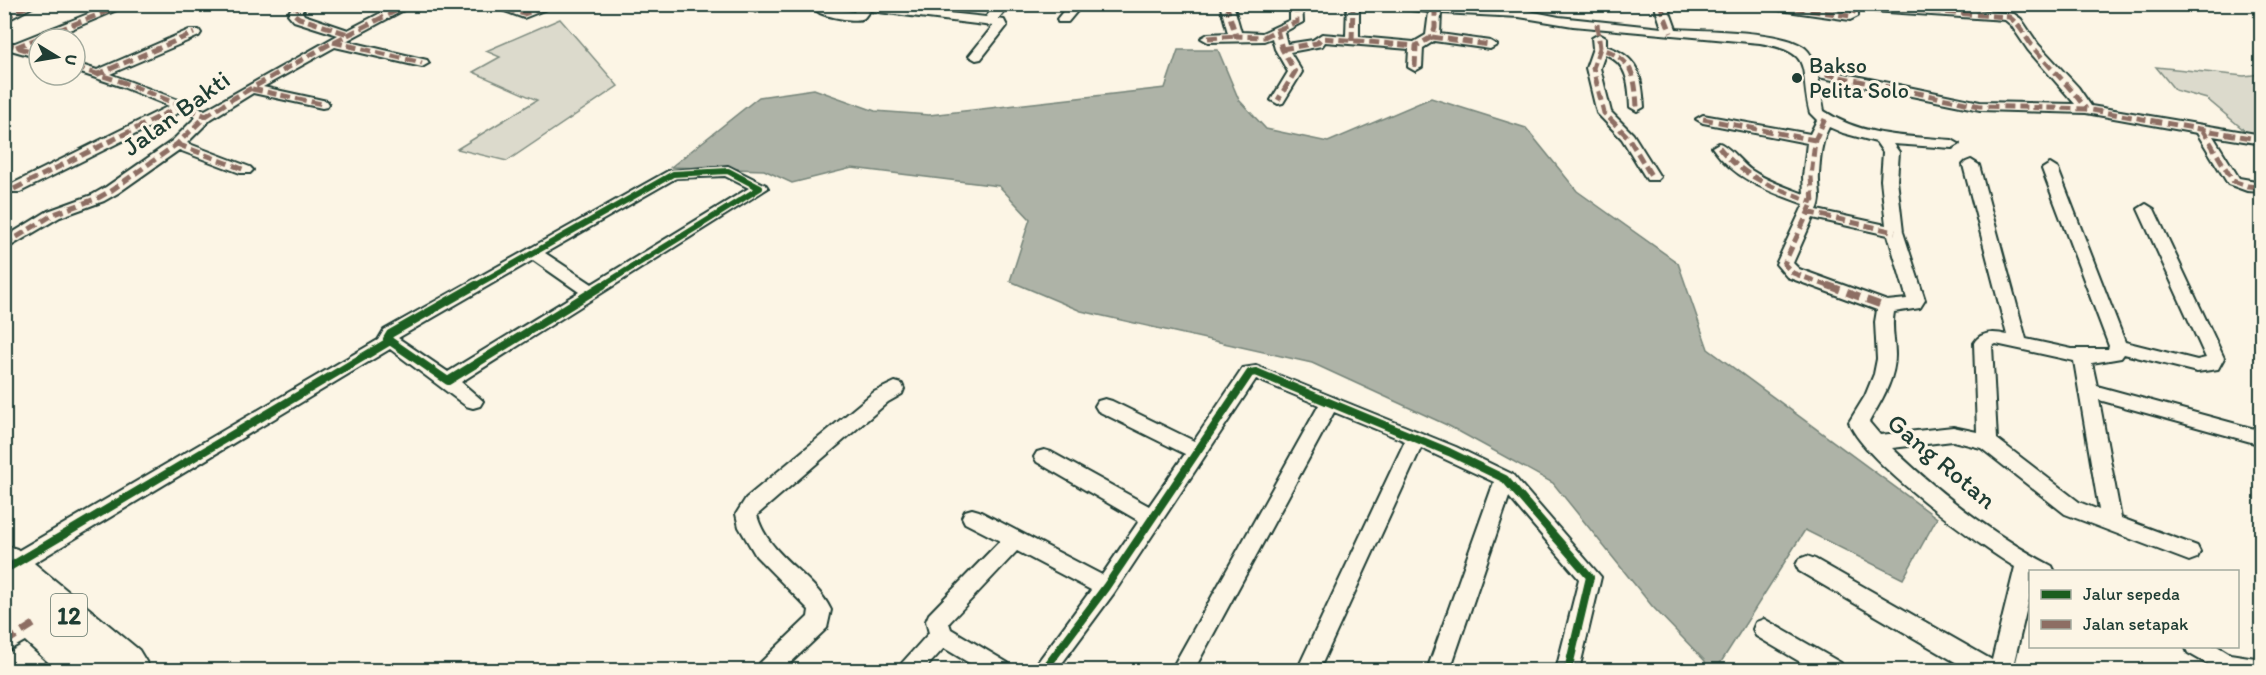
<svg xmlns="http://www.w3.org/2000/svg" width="2266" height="675" font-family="Itim,sans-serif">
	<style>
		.green { fill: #dcdacc; stroke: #7e8c80; stroke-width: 1.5 }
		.water { fill: #aeb3a7; stroke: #758479; stroke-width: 1.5 }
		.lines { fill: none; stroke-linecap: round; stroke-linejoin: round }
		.street-casing { stroke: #1f3d34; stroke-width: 4 }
		.highway-casing { stroke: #1f3d34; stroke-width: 4 }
		.street { fill: #fcf5e5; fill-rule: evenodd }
		.highway { fill: #fcf5e5; fill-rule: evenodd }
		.quiet-far1 { stroke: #8d6e63; stroke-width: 5; stroke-dasharray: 10 5; stroke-linecap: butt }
		.quiet { stroke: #8d6e63; stroke-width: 7; stroke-dasharray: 14 7; stroke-linecap: butt }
		.cycleway-far1-casing { stroke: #fcf5e5; stroke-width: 9 }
		.cycleway-casing { stroke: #fcf5e5; stroke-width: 12 }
		.cycleway-far1 { stroke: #1b5e20; stroke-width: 6 }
		.cycleway { stroke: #1b5e20; stroke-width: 8 }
		.poi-dot { fill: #1f3d34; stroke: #fcf5e5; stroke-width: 2 }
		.labels { text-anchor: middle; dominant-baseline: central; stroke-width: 6; stroke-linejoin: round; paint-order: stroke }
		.far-poi-label { font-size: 22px; fill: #1f3d34; stroke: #fcf5e5; text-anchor: start }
		.shield { fill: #fcf5e5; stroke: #617469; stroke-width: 1.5 }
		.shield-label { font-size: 24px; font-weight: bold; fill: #1f3d34 }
		.street-label { font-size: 26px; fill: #1f3d34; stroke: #fcf5e5 }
	</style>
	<rect width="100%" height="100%" fill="#fcf5e5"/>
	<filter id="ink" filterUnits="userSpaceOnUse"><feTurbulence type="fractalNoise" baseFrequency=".0167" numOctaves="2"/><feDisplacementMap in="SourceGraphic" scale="12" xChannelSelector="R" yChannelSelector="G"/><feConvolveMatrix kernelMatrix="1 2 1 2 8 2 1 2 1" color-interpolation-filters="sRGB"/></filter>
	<g filter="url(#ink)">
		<path class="green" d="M560,19L618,86L507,161L457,149L537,100L473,72L500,57L486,51Z
			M2156,67L2244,76L2261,74V138L2250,135L2207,99L2175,90Z"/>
		<path class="water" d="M1178,50H1218L1239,100L1266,129L1328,142L1431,98L1526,128L1577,191L1678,263L1708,349L1937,518L1903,579L1805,530L1716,670H1706L1705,661L1652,606L1553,483L1449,426L1312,363L1081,311L1010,281L1030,219L999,186L852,168L792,183L764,170L671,167L759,97L814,89L875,111L929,115L1165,88Z"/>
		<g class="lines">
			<defs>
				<path id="street" d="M21,4H38L4,22V13Z
					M113,4H123L124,7L48,39H39V43L29,47L39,50V58L7,49L5,46L7,43H15Z
					M294,4H309L302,11L304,15L348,30L398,4H415L346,41L427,60L429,63L422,67L335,47L263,87L327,101L329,104L327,107L322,108L253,93L211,119L187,143L250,167L253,170L250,173H240L179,150L118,193L104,201L60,217L4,250V238L48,211L92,195L106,187L172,141L196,117L182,111L20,192H8L6,189L8,186L169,106L120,86L75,71V63L97,70L189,30H199L201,33L199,36L110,74L205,110L338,35L294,21L288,14Z
					M485,4H506L524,10L539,4H559L524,18Z
					M752,4H767L756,12L750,8Z
					M865,4L986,17L996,4H1010L998,19L1004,20L1007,26L981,59L976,60L969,56L993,26L870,11C867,13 866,16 864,18C857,23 822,16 817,11L823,7L854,12L857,6Z
					M1069,4H1083L1068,22H1058L1057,19Z
					M1220,4H1233L1241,32L1262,33L1290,20V4H1302L1303,22L1284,32L1287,44L1313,40L1322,34L1346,36L1347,4H1359V37L1414,42L1426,35L1429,12L1391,8L1385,4L1519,9L1559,17L1662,28L1654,4H1667L1676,29C1706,31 1782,30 1805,48C1811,53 1814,61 1817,68L1980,102L2075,104L2028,50L2011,25L2005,20L1858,10V16L1850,20L1765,8L1759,4H1796L1846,12L1844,4L1949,7L2014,14L2021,19L2038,44L2078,87L2091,106L2262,135V144L2213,136L2239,178L2262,182V192L2247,191L2228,184L2197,133L2086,113L1980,110L1818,77L1824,111C1863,137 1907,136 1952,140L1959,144L1952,148L1893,144L1899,152L1897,180L1903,232L1925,300L1920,308L1894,312C1891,327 1895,341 1895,355C1895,380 1881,401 1869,422L1880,435L1953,427L1977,432L1974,343C1981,331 1995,332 2007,335L1963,165L1966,162L1971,160L1979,165L2026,339L2072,349H2108L2109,346L2042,169L2050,164L2058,169L2125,342L2197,360L2206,358L2138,209L2146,204L2154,209L2224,358L2218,369L2197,372L2124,354L2121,358L2092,363L2097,386L2262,431V445L2099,400L2121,518L2197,546L2200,552L2197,558L2189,561L2065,514L1981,448L1953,441L1892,448C1940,494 1993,535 2052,566L2055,572H2030V595L2012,670H1969L1799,571L1796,565L1799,559L1807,556L1815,559L1992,660L2015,567C1979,546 1861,459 1849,422L1865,396L1874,374L1877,359L1875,322L1877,310L1787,277L1776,264L1804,204C1768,191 1735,180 1712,147L1719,143C1728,145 1742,164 1751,170C1767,181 1786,187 1804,194L1803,177L1807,143L1703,123L1696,119L1703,115L1810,134L1817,120L1810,113C1798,68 1817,53 1760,43L1573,26L1519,17L1441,13L1440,34L1490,41L1497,45L1490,49L1434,41L1423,48L1422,67L1415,71L1408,67L1409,49L1325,42L1322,46L1290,52L1302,72L1283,103L1278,104L1271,100L1288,72L1275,49L1272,38L1264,41L1208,42L1201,38L1208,34L1228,33ZM1829,127L1843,133L1876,142L1883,152L1881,180L1886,225L1817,210C1823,198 1818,188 1819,175C1820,158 1821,142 1829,127ZM1813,218L1888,235L1907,299L1887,301L1799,269L1793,263ZM1996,344L2074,361L2099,510L2079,502L1997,439L1992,346Z
					M1599,34L1606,38V46C1639,57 1642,76 1644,107L1637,111L1630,107C1629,84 1628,64 1605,54L1600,68L1611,112L1633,134L1660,177L1657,180H1647L1622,139L1597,113L1586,68L1593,48L1592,38Z
					M728,166L766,185L768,188L461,382L483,401L480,406L473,408L466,406L390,349L19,572L11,575L4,573V559L378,340L384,330L668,171ZM725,176L749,188L592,284L545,253L676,178ZM533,260L579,292L448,372L398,338Z
					M1256,366L1456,447L1512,474L1601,577L1579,670H1556L1579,579L1509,497L1450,670H1427L1494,482L1421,448L1319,670H1297L1405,441L1334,412L1194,670H1171L1319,405L1256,379L1114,593L1057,670H1032L1091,590L1017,551L949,623L951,629L1008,663L1011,670H981L944,648L924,670H899L902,663L929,633L926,621L929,614L1000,541L965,523L962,517L965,511L972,509L979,511L1102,575L1139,521L1037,462L1034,457L1037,452L1044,450L1051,452L1149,506L1185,454L1098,411L1095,406L1098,401L1105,399L1112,401L1194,441L1243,368Z
					M895,382L902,384L904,389L902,394L888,402L757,515C768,557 813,573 831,610L827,628L783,670H757L760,663L808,617L809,610L756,556L739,527L736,514L746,498L874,392Z
					M34,615L42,617L45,624L42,631L4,653V631Z
					M1764,619L1841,663L1844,670H1814L1756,636L1753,629L1756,622Z
					M2185,646H2217L2230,654L2262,659V670H2218L2188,653Z"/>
				<path id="highway" d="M4,545L17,549L139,650L151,670H57L4,622Z"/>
			</defs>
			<use href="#street" class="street-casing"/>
			<use href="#highway" class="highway-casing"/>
			<use href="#street" class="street"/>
			<use href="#highway" class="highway"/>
			<path class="quiet-far1" d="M303,4L296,9L294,14L299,18L348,34
				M491,4L524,14L553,4
				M1226,4L1236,36L1264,37L1277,30L1282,49L1295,72L1278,100
				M1660,4L1671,33
				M1765,4L1850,16L1853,13L1850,5L2009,17C2020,25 2025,36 2033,47C2050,68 2070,86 2086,109
				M4,18L32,4
				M1597,24L1600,48C1633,59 1635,75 1637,107
				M1277,30L1297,22L1296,4
				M1432,37L1490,45
				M1208,38L1236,36
				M1352,41L1353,4
				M333,42L422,63
				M4,43L39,54
				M16,47L118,7
				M1600,48L1593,68L1604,113L1628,137L1652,177
				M1282,49L1317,43L1322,38L1416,46
				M75,67L125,83L206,116
				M1415,67L1416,46L1432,37L1435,28V9
				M1811,71L1980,106L2086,109L2262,140
				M96,75L194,33
				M252,89L322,104
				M1703,119L1815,140
				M1825,119L1815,140L1811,177L1813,202L1784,264L1793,273L1831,287
				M2202,129L2233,181L2247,186L2262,187
				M177,144L245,170
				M1719,147C1743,178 1777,189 1813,202
				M14,189L181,106
				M1807,212L1895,232
				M4,245L54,214L98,198L112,190L177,144L206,116L234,98L328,45L409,4"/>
			<path class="quiet" d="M1827,285L1886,307
				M4,643L34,624"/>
			<defs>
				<path id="cycleway-far1" d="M473,287L673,174L728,171L760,188L600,287"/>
				<path id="cycleway" d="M390,341L448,381L603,285
					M390,341L387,339L390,334L476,285
					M11,566L390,341
					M1044,670L1106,587L1250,373L1256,372L1449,452L1505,479L1590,577L1568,670"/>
			</defs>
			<use href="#cycleway-far1" class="cycleway-far1-casing"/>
			<use href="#cycleway" class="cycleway-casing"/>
			<use href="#cycleway-far1" class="cycleway-far1"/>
			<use href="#cycleway" class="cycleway"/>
		</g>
	</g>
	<circle class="poi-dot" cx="1797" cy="78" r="6"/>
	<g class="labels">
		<g class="far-poi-label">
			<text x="1809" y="65">Bakso<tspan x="1809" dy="25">Pelita Solo</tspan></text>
		</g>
		<rect class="shield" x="51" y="594" width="36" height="42" rx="4.5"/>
		<g class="shield-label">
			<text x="69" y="615">12</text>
		</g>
		<g class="street-label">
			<text transform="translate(176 113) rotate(-36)">Jalan Bakti</text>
			<text transform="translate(1942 461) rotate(40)">Gang Rotan</text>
		</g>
	</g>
	<rect width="2266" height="675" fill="none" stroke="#fcf5e5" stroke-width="24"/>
	<rect x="12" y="12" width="2242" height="651" fill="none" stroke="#1f3d34" stroke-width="2" filter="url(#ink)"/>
	<rect x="2029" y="570" width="210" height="78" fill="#fcf5e5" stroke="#a4ab9e" stroke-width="1.5"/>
	<rect x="2041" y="590" width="30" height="9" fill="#1b5e20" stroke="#a4ab9e" stroke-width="1.5"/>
	<text x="2083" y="600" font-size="18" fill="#1f3d34">Jalur sepeda</text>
	<rect x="2041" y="620" width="30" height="9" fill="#8d6e63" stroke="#a4ab9e" stroke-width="1.5"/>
	<text x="2083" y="630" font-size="18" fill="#1f3d34">Jalan setapak</text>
	<g transform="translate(57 57) rotate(101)"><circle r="28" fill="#fcf5e5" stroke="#a4ab9e" stroke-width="1.5"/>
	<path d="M0-4.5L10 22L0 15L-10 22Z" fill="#1f3d34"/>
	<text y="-9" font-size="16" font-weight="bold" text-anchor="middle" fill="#1f3d34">U</text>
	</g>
</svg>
